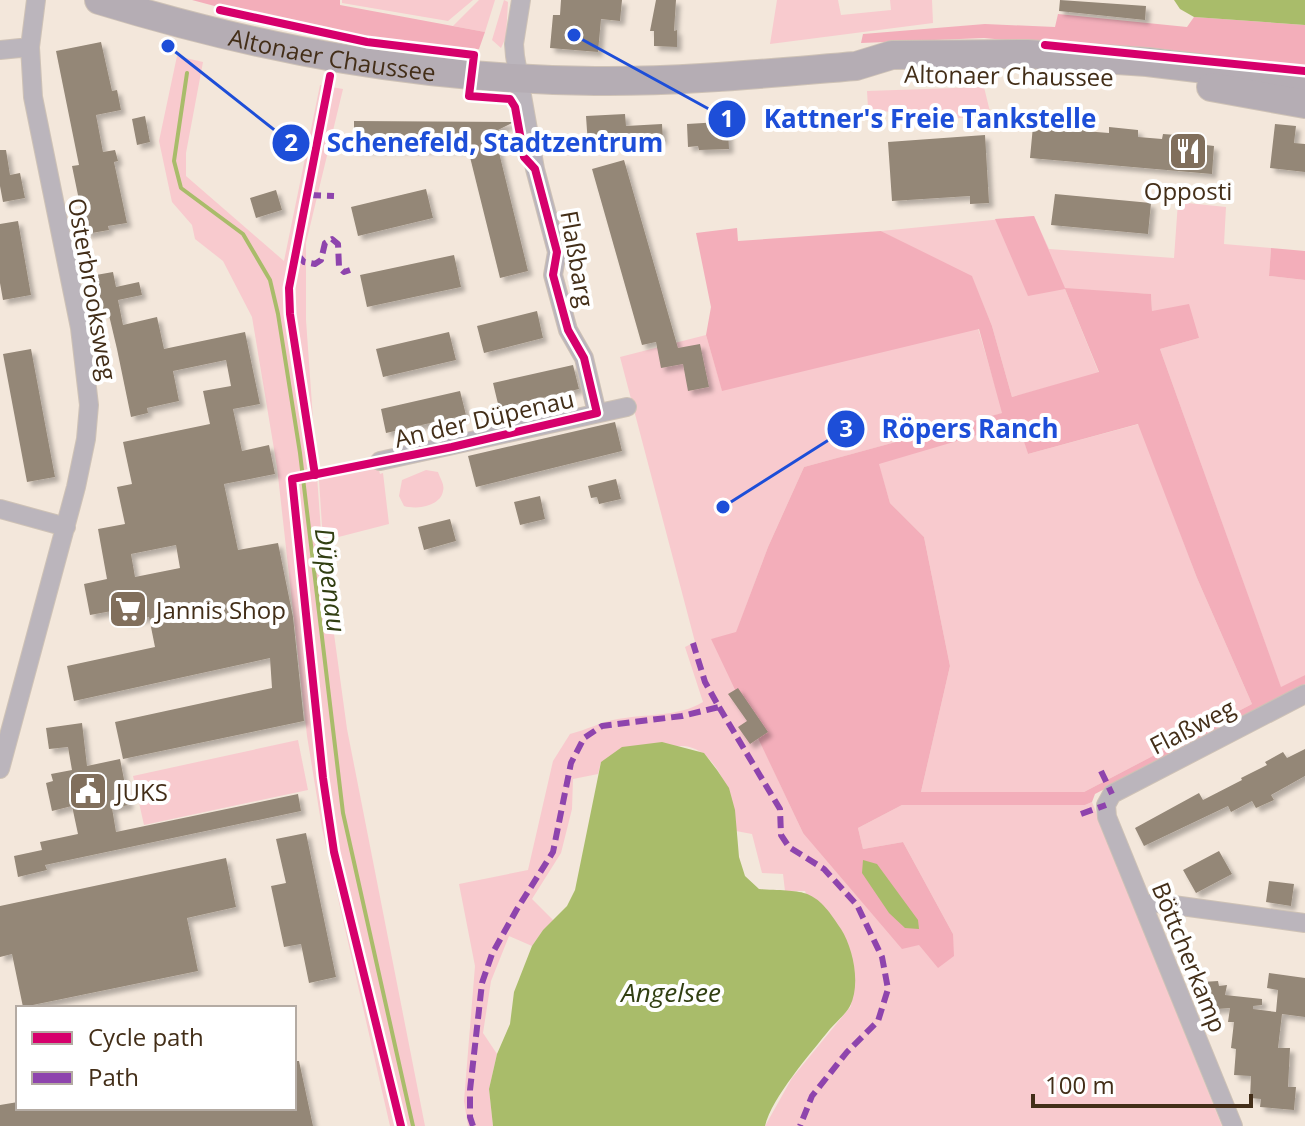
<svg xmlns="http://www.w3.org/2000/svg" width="1305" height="1126" font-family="'Open Sans',sans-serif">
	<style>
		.green { fill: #f8cace }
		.forest { fill: #f3aeba; fill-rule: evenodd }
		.water { fill: #a9bc6a }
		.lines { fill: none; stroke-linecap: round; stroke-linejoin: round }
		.stream { stroke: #a9bc6a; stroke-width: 4 }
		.building { fill: #948777; fill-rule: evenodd; filter: url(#shadow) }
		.minor-casing { stroke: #cec2b6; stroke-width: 20 }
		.primary-casing { stroke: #cec2b6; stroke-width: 30 }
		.minor { stroke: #bbb5bc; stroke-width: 18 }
		.primary { stroke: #b5adb4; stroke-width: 28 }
		.quiet { stroke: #8e44ad; stroke-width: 6; stroke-dasharray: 12 6; stroke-linecap: butt }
		.cycleway-casing { stroke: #fff; stroke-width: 13 }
		.cycleway { stroke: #d6006c; stroke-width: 8 }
		.labels { text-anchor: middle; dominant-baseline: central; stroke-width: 8; stroke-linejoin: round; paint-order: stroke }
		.street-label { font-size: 24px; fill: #432e18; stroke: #fff }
		.poi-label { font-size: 24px; fill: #432e18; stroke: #fff; text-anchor: start }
		.water-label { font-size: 26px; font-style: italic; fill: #313f12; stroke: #fff }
		.leader { fill: none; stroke: #1d4ed8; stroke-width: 3 }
		.callout-dot { fill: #1d4ed8; stroke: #fff; stroke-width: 3 }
		.mark-label { font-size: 24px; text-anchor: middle; font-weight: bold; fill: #fff }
		.callout-label { font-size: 26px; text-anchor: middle; font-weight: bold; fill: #1d4ed8; stroke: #fff; stroke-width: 8; stroke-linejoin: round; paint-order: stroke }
	</style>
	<defs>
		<filter id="shadow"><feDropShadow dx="4.5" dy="4.5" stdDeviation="2" flood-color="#0004"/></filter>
	</defs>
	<rect width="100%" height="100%" fill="#f3e7db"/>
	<path class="green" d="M342,0H473L448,21L342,3Z
		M479,0H495L485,32L453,26Z
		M504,0L508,2L506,37L501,48L492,40Z
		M777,0H838L841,15L891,10L890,0H932L933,23L770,44Z
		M177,56L203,62L186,153V176L284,261L320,85L343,89L306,243V320L322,546L347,729L425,1126H390L322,828L307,736L277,467L252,317L223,261L195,239L192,225L172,202L159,141Z
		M984,87L991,116L933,120L868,108L867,91Z
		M1178,202L1226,207L1224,244L1271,248L1269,276L1305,280V675L1281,688L1160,349L1199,338L1152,311L1151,294L1065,289L1099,373L1012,397L992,326L972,277L881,231L1034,216L1049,249L1174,258Z
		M978,328L1003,413L804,467L768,547L736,633L712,639L803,833L953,934L903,842L863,849L858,828L902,805H1085L1092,802L1222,1126H765L792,1078L851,1006L805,891H785L783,874L762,873L752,834L736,831C735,802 718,748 683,746C666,745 621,759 601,762L598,774L573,779L572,809L561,853L532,899L554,921L543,930L532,946L509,936L491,981L483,1033L497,1054L489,1089L493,1126H468L464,1101L475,966L459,884L528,870L553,761L570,734C586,730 601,722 618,719C645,714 679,717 703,702L685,647L695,642L620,357L706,335L722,390Z
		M1019,423L1028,454L1139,424L1197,578L1252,704L1084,792H921L950,666L924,537L890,503L878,463Z
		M378,467L380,474L383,473L389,524L323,541L319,480Z
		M426,470L438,472C440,478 445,485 443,491C441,506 416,510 404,506L399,496L402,480Z
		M298,740L308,790L144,825L133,776Z"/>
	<path class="forest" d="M192,0H340V5L485,32L479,49L459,52L252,16Z
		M1058,14L1187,27L1194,17L1305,25V69L984,38L861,43L863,34L985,24L1055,27Z
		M1034,216L1065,288L1151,294L1152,311L1189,304L1199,338L1160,349L1281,687L1305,675V684L1095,794L1092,802L1085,805H902L858,828L863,849L903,842L953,934L954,956L938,968L919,945L902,949L803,833L711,639L736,632L768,547L804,467L1002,413L979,329L722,391L706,335L711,307L696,233L737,228L738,241L881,231L972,276L992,326L1012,397L1099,372L1065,289L1028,296L995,219ZM1018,423L1028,454L1138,424L1197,578L1252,704L1084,792H921L950,666L924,537L890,503L879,464Z
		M1271,248L1305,251V280L1269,276Z"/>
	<path class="water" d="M1174,0H1305V25L1194,17L1180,9Z
		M662,742L704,753L717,770L729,788L735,810L739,857L745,876L759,889C805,892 814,886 841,929C853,948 861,984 850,1006C846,1014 836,1022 830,1029C811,1053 772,1097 765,1126H493L489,1089L497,1054L510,1024L514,992L532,946L543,930L567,906L575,890L601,762L622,747Z
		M863,860L877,864L918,920L919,929L905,928L889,913L862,873Z"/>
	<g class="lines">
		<path class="stream" d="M187,73L174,161L181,188L243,234L270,280L278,314L300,453L343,813L413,1126"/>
	</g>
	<path class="building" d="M561,0H622L620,21L601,19L598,52L550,48L553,15H560Z
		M656,0H676L674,31L677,30V47L654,46V31H650Z
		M1060,0L1146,6L1145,20L1059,11Z
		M101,42L112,91L117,90L121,110L96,115L103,152L115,150L118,161L114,162L127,223L108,226L109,230L86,234L72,166L79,165L56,51Z
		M625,114L626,126L662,124L663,140L588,145L586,116Z
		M145,116L150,142L137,145L132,119Z
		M354,121L514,122L494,132L528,271L500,278L468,149H354Z
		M720,122L721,129H728L729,149L699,150L698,146L688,147L687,124Z
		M1056,122L1085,125L1084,131L1109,133V127L1138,130V137L1162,139L1163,134L1190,136V143L1214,146L1212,174L1030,158L1033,126L1056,128Z
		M1275,124L1296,126L1294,143L1305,144V172L1270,168Z
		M985,135L989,203L970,204V196L892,201L888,142Z
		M0,150H6L10,175L20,173L25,198L3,202L0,186Z
		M624,160L678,348L700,344L709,387L688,391L683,364L661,368L656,342L642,345L592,169Z
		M426,189L433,218L358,236L351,207Z
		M276,190L282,210L256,218L250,198Z
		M1055,194L1151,203L1148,234L1051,225Z
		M18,221L31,295L3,300L0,283V224Z
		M454,255L461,287L367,307L360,275Z
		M113,272L116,287L139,282L142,295L118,300L123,325L157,317L164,349L245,332L260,404L233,409L242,451L269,445L275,474L224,484L238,550L278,543L293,617L304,721L123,759L115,722L272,688L270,658L74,701L67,666L155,647L149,617L125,622L123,609L90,615L84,584L107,579L98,529L125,524L117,487L132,484L123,442L210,424L203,391L231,386L226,360L173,371L179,401L147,408L148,413L131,417L117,349L108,311L103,312L96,275ZM176,545L180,568L135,577L131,554Z
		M537,311L543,338L484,353L477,326Z
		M449,332L456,360L383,377L376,349Z
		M31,349L55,477L27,482L3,354Z
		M573,365L579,389L499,408L493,383Z
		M460,391L466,415L386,433L381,409Z
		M615,422L622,451L476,487L468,456Z
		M616,479L621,499L599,504L597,497L591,498L588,486Z
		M540,496L545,519L520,525L514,502Z
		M450,519L456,541L424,550L418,527Z
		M738,688L768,732L750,744L738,727L747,721L728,694Z
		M82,723L87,766L120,759L129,805L112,808L116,832L298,794L301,811L45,865L47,870L18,877L14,856L42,850L40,842L78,834L72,806L52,811L46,783L53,781L51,774L72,770L68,747L49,749L46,728Z
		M1305,749V776L1271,795L1274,800L1256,808L1252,801L1231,812L1228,806L1144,846L1135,828L1199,793L1203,800L1242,780L1241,778L1267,765L1265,762L1283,752L1287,758Z
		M306,833L336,977L309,983L301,944L284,947L271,886L286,883L276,839Z
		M1219,851L1232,874L1196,893L1183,870Z
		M226,858L236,907L187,918L198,971L23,1007L12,954L0,957V906Z
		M1269,881L1294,884L1291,906L1266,902Z
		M1269,973L1305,978V1017L1282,1014L1278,1048H1290L1288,1087H1296L1294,1110L1260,1107L1261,1099L1250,1098L1251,1076L1234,1075L1236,1049L1231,1048L1234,1022H1228L1230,1008L1203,1010L1202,982L1218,981L1219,986L1227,985L1225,995L1262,999V1005L1253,1006V1009L1276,1012L1278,990L1267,988Z
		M294,1061H299L313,1126H0V1105L18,1102V1108H294Z"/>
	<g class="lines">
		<defs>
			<path id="minor" d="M521,0L514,44L515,56L535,169L557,252L553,275L568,330L584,358L597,413
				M0,50L30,47
				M380,461L627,407
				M0,509L66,527
				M0,769L76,487L86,439L89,405L80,328L33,97L30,47L36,0
				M1143,905L1159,903L1305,923
				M1233,1126L1107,817L1106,805L1112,794L1305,694"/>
			<g id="primary">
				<path id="s1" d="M99,0C266,51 420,79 595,81C682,82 770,73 856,66L892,55L1027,54L1147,62L1305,81"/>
				<path d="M1211,87L1305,104"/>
			</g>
		</defs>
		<use href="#minor" class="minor-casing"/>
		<use href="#primary" class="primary-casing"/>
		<use href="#minor" class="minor"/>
		<use href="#primary" class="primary"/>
		<path class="quiet" d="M309,195L334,196
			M297,254L304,262L315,264L321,260L325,243L332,239L338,244L339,267L344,272L350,270
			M719,707L780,809L781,835L789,847L824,869L857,905L882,957L888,989L878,1021L847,1052L812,1096L800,1126
			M1101,771L1112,794
			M1081,814L1106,805
			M473,1126L470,1117V1090L482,983L492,954L517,909L553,852L571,763L584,738L602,726L682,716L719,707L705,682L693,643"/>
		<defs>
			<path id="cycleway" d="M220,10L367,42L474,55L469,96L510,99L515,107L524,157L535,169L557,252L553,275L568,330L584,358L597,413L452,447L292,479L323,778L334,852L401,1126
				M1045,45L1305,71
				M315,475L290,314L289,288L330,76"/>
		</defs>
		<use href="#cycleway" class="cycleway-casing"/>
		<use href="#cycleway" class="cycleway"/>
	</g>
	<defs>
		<symbol id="restaurant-square" viewBox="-11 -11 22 22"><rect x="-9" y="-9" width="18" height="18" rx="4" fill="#816f5c" stroke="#fff"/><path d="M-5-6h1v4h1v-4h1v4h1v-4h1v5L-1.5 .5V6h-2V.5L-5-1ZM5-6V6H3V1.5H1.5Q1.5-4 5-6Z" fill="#fff"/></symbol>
		<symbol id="supermarket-square" viewBox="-11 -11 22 22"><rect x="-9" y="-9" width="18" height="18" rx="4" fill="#816f5c" stroke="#fff"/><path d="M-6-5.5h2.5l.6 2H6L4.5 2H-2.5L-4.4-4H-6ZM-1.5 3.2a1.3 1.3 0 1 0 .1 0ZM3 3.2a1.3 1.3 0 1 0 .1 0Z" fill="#fff"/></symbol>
		<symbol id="civic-square" viewBox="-11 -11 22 22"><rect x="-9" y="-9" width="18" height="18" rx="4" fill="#816f5c" stroke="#fff"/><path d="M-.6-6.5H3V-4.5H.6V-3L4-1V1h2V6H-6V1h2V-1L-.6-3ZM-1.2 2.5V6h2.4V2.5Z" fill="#fff"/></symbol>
	</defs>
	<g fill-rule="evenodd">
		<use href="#restaurant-square" x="1166" y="129" width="44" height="44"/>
		<use href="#supermarket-square" x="106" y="587" width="44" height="44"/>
		<use href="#civic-square" x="66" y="769" width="44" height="44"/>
	</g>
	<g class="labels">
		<g class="street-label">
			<text stroke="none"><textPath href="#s1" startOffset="240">Altonaer Chaussee</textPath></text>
			<text transform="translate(1009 75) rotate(1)">Altonaer Chaussee</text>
			<text transform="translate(578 259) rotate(80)">Flaßbarg</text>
			<text transform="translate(93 289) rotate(80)">Osterbrooksweg</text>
			<text transform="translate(484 418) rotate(-13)">An der Düpenau</text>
			<text transform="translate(1192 726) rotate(-27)">Flaßweg</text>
			<text transform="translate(1190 957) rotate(68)">Böttcherkamp</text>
		</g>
		<g class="poi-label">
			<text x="1188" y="190" text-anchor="middle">Opposti</text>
			<text x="156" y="609">Jannis Shop</text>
			<text x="116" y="791">JUKS</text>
		</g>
		<g class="water-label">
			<text transform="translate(331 580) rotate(83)">Düpenau</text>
			<text x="671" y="992">Angelsee</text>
		</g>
	</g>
	<path class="leader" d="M574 35L727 119M168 46L291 143M723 507L846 429"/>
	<g class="callout-dot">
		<circle cx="574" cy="35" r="8"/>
		<circle cx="168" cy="46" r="8"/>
		<circle cx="723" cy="507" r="8"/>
		<circle cx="727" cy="119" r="20"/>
		<circle cx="291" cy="143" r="20"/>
		<circle cx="846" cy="429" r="20"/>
	</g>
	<g class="mark-label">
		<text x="727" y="127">1</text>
		<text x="291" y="151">2</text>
		<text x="846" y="437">3</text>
	</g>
	<g class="callout-label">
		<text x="930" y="128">Kattner's Freie Tankstelle</text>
		<text x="495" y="152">Schenefeld, Stadtzentrum</text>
		<text x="970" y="438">Röpers Ranch</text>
	</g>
	<rect x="16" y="1006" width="280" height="104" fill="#ffffff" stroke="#b4aba3" stroke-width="2"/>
	<rect x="32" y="1032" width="40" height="12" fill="#d6006c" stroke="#b4aba3" stroke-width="2"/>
	<text x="88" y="1046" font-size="24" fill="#432e18">Cycle path</text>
	<rect x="32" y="1072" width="40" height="12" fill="#8e44ad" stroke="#b4aba3" stroke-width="2"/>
	<text x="88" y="1086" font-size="24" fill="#432e18">Path</text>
	<path d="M1033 1094v12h218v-12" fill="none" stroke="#432e18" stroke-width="4"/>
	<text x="1045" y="1094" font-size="24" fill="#432e18" stroke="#ffffff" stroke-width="6" paint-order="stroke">100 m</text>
</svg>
